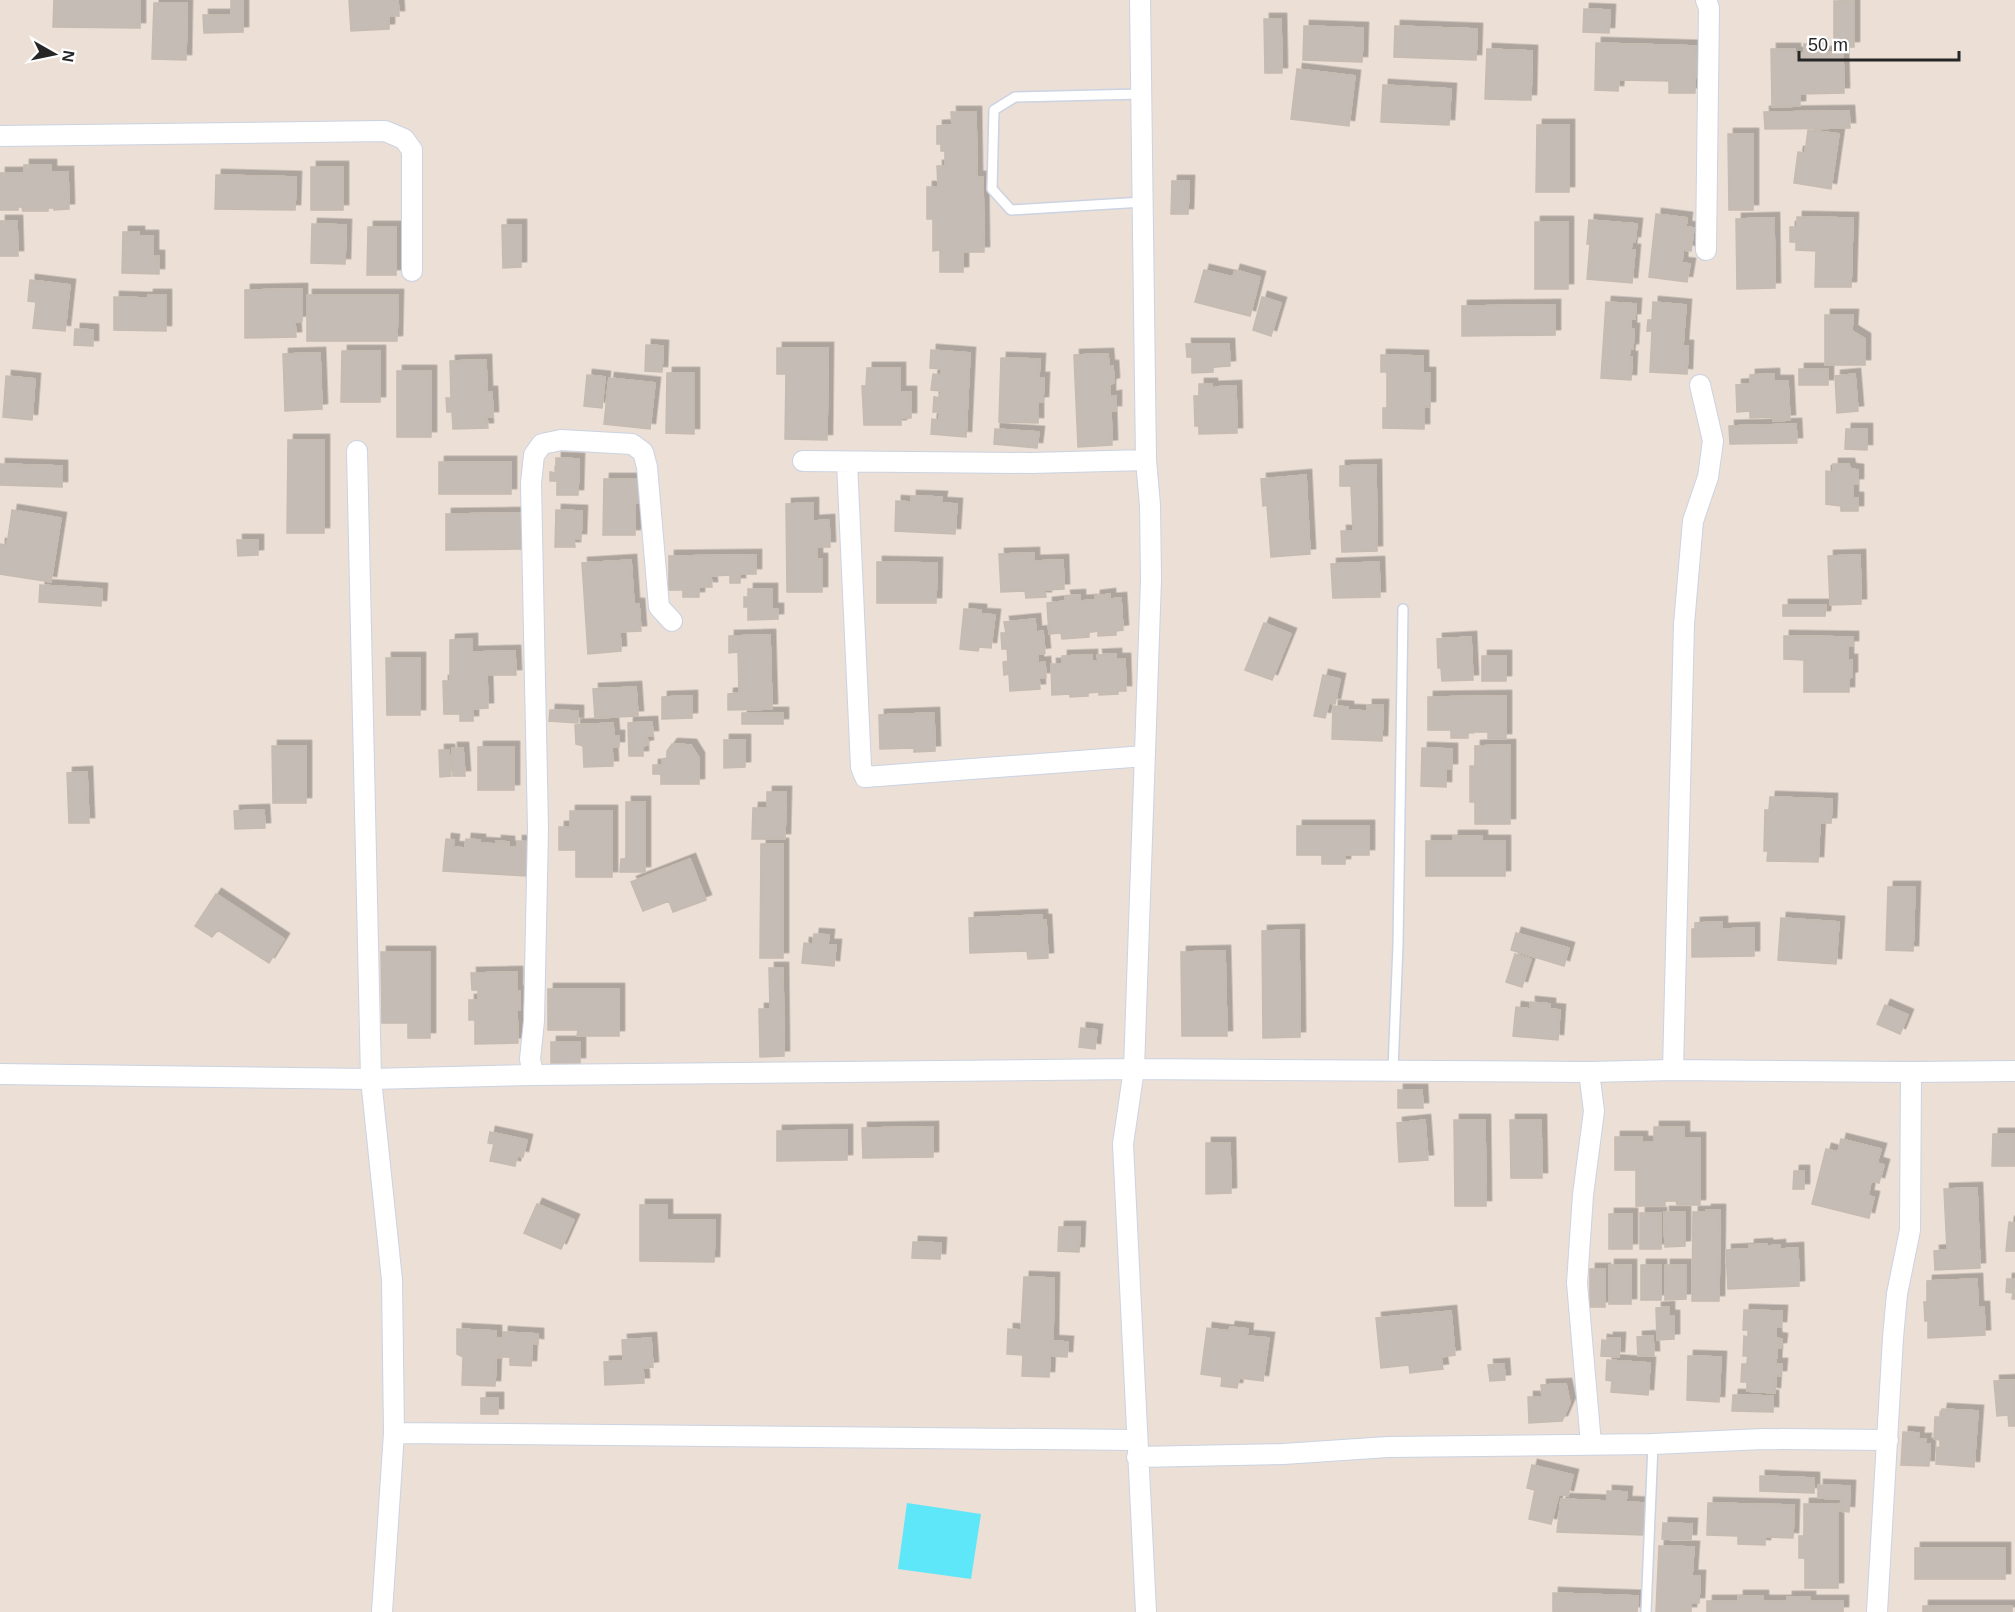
<svg xmlns="http://www.w3.org/2000/svg" width="2015" height="1612" font-family="Helvetica,sans-serif">
	<style>
		.water { fill: #5de7f9 }
		.building { fill: #c6bcb6; stroke: #c6bbb0; stroke-width: 1.5; filter: url(#shadow) }
		.lines { fill: none; stroke-linecap: round; stroke-linejoin: round }
		.service-casing { stroke: #cbd3e2; stroke-width: 12 }
		.minor-casing { stroke: #cbd3e2; stroke-width: 22 }
		.service { stroke: #fff; stroke-width: 9 }
		.minor { stroke: #fff; stroke-width: 20 }
	</style>
	<defs>
		<filter id="shadow"><feDropShadow dx="5.5" dy="-5.5" stdDeviation="0" flood-color="#0004"/></filter>
	</defs>
	<rect width="100%" height="100%" fill="#ebdfd6"/>
	<path class="water" d="M907,1503L981,1514L971,1579L898,1569Z"/>
	<path class="building" d="M54,0H140V28L53,27Z
		M231,0H243V32L204,33L203,15H231Z
		M349,0H398L399,16H389V29L351,31Z
		M1834,1H1854V47H1834Z
		M154,3H187L186,60L152,59Z
		M1584,9L1610,10L1609,33L1583,32Z
		M1264,19H1281L1282,73H1265Z
		M1304,26L1363,28L1362,62L1303,60Z
		M1395,26L1477,29L1476,60L1394,57Z
		M1596,43L1696,46L1695,93H1669V81L1619,80L1618,91L1595,90Z
		M1804,44H1822V52H1843L1844,93L1800,94V106L1772,107L1771,49H1795V53H1804Z
		M1487,49L1532,51L1531,100L1485,99Z
		M1297,69L1355,76L1349,126L1291,119Z
		M1383,85L1451,89L1449,125L1381,122Z
		M1849,111L1850,128L1765,129L1764,112Z
		M951,112H976L977,177H983L984,252H963V272H940V250L933,251V219H927V187H938L937,166H945V151H941V144H937V126L952,125Z
		M1537,125H1569V192H1536Z
		M1808,130L1839,134L1831,189L1794,183L1798,152L1805,153Z
		M1728,134H1753V210H1729Z
		M24,165H51V172H68L69,209L54,210V208H48V211H23L22,207H18V210H0V173H24Z
		M311,167H343V210H311Z
		M216,175L296,177L295,210L215,209Z
		M1172,181H1189L1188,214H1171Z
		M1656,214L1687,218L1686,227L1694,228L1691,251L1683,250L1682,263L1690,264L1687,282L1649,277Z
		M1797,217L1853,218L1851,287H1815L1816,251L1796,250V242H1790V227H1797Z
		M1774,218L1775,288L1737,289L1736,219Z
		M1589,220L1637,224L1635,242H1632L1631,250H1635L1632,283L1587,279L1590,244H1587Z
		M0,221H17L18,256H0Z
		M1535,222H1568V289H1535Z
		M312,224L346,225L345,264L311,263Z
		M502,225H521V267L503,268Z
		M368,227H396V275H367Z
		M123,232H139V236H153V256H159V274L122,273Z
		M1204,270L1233,277L1235,270L1260,277L1250,316L1195,302Z
		M30,280L70,285L65,331L33,328L36,302L28,301Z
		M302,289V321L295,322L296,337L245,338V290Z
		M148,295H166V331L114,330V297L148,298Z
		M307,295H398L397,341H307Z
		M1262,297L1281,303L1271,336L1253,330Z
		M1606,302L1636,304L1635,319H1631V329H1634L1633,349H1630L1629,357H1632L1631,380L1601,378Z
		M1653,302L1686,305L1683,346H1688L1687,374L1650,372L1652,331H1647L1648,320H1652Z
		M1555,305V335L1462,336V306Z
		M1825,315H1853L1852,331L1865,339V365H1825Z
		M75,329L93,330V346L74,345Z
		M1186,344H1229L1230,366L1213,367V372L1192,373V357H1187Z
		M646,345L663,346L662,372L645,371Z
		M777,348H828L827,440L785,439L786,374H777Z
		M931,350L970,353L966,437L931,434L932,419L939,420L940,412H933L934,397L940,398L941,391L931,390L933,374L941,375L942,369L930,368Z
		M342,351H380V402H341Z
		M320,353L322,409L285,411L283,354Z
		M1108,354L1109,366H1113L1114,383L1110,384V397L1116,396V411H1111L1112,445L1078,447L1074,355Z
		M1381,355L1423,356V373H1430V407H1424V429L1383,428V408H1387V372H1381Z
		M1001,358L1040,359L1039,378H1044L1043,402H1038V423L999,422Z
		M486,360L487,392H492L493,417H487L488,428L453,429L452,412H447L446,398H451L450,361Z
		M867,368H900V392H911V418H901V425H864L862,386H866Z
		M1799,369H1828V385H1799Z
		M397,371H431V437H397Z
		M667,373H694V434L666,433Z
		M1774,374V381H1788L1790,420L1773,421V417L1750,418V411L1737,412L1736,385L1750,384V375Z
		M1855,374L1858,411L1837,413L1835,376Z
		M587,375L605,377L602,408L584,406Z
		M6,376L35,379L32,420L3,417Z
		M609,378L655,383L650,429L604,424Z
		M1199,384H1212V387L1236,386L1237,433L1199,434V426H1195L1194,396H1199Z
		M1796,424L1797,443L1730,444L1729,426Z
		M995,429L1039,432L1037,448L994,444Z
		M1846,429H1867V450L1845,449Z
		M288,440H324V533H287Z
		M556,458L579,459L578,495H557V481H550V472L556,473Z
		M439,462H511V494H439Z
		M0,464L62,466V487L0,485Z
		M1833,464H1849L1850,469L1858,470V484H1853V498H1858V511H1841V506L1826,504V471L1833,472Z
		M1376,465L1377,551L1342,552L1341,531H1353L1351,486H1340V466Z
		M1306,475L1310,554L1271,557L1267,505L1263,506L1261,479Z
		M604,479H641L640,503H635V535H603Z
		M911,496L942,497L941,503L957,504L955,534L895,531L896,501L911,502Z
		M813,503V521L829,520L830,547H817V559H822V592H787L786,504Z
		M12,510L61,518L51,582L0,574V544L7,545Z
		M556,510L582,511L581,539H574L575,547H555Z
		M521,513V549L446,550V514Z
		M237,540H258V555L238,556Z
		M1034,553V561L1063,560L1064,589L1045,590L1046,597L1026,598L1025,591L1001,592L999,554Z
		M756,555V574H740V583H730V575L711,576L712,587H699V597H683V590H669V556Z
		M1860,555L1861,604L1830,605L1828,556Z
		M631,560L634,604H639L641,631L620,632L621,651L588,654L582,563Z
		M877,562L937,563L936,603H877Z
		M1379,562L1380,597L1333,598L1331,564Z
		M40,585L102,589L101,606L39,602Z
		M748,589H772V609H778V619L748,620V607H744V597H748Z
		M1110,594V599L1121,598L1123,630L1116,631V635L1098,636V631L1089,632V637L1062,639L1061,633L1049,634L1047,603L1066,601L1065,596L1080,595V601L1095,600V596Z
		M1783,605H1826L1825,616H1783Z
		M964,609L981,610V614L995,615L991,648L979,647L978,651L960,649Z
		M1035,619L1036,632L1043,631L1045,653L1038,654V663L1045,662L1046,678H1039L1040,689L1010,691L1009,674L1004,675L1003,662L1008,661L1007,649H1002L1001,633H1006L1004,622Z
		M1264,623L1291,634L1272,680L1245,670Z
		M770,635L772,709L728,710V694L739,693L738,652L729,653V636Z
		M1784,636L1853,637V646H1848V660H1852V677L1849,678V692H1804V660L1784,659Z
		M1471,637L1473,680L1442,681L1441,668H1438L1437,639Z
		M472,639V652L515,651L516,675H487L488,708L473,709V721H460V714H444L443,681H450V640Z
		M1116,654V659H1125L1126,691H1118V694L1099,695V692L1088,693V696L1070,697V694L1052,695L1051,664H1062V656L1092,655V661H1098L1097,655Z
		M1482,656H1506V681H1482Z
		M386,658H420V715H387Z
		M1323,675L1340,679L1335,704L1329,703L1325,718L1314,716Z
		M636,687L638,716L595,718L593,689Z
		M692,696V718L662,719V697Z
		M1506,696V739H1488V732H1468V738H1451V730H1428V697Z
		M1367,705H1383L1382,741L1332,739L1333,706L1348,707V710L1367,711Z
		M550,710L578,711V723L549,721Z
		M742,713H783V724H742Z
		M934,713L935,751L914,752V748L880,749L879,715Z
		M652,722L653,736H647L648,745L643,746V756H629L628,723Z
		M613,723L614,736H619V747H612L613,766L584,767L583,746L576,744L575,725Z
		M724,740H745V767L724,768Z
		M672,744L691,745L699,758V784H661V774H653V765H662V759L667,758V751Z
		M1510,745V824H1475V802H1470V766H1475V746Z
		M272,746H306V803H273Z
		M478,747H514V790H478Z
		M452,748H463L465,776H453Z
		M1422,748L1452,749V769H1446V787L1421,786Z
		M439,750H449L451,776L440,777Z
		M87,772L89,823H69L67,773Z
		M767,792H786L785,839H752L753,808H767Z
		M1770,797L1832,799L1831,823H1820L1818,862L1767,861L1768,851H1764L1765,810H1769Z
		M626,802H645V872H620L621,859H626Z
		M264,810L265,828L235,829L234,811Z
		M570,811H612V877H576V850H559V827H570Z
		M1297,826H1369V855H1345V864H1322V855H1297Z
		M1453,836H1482V841H1505V876H1426V841H1453Z
		M446,839L454,840L453,847L465,848L466,839L480,840V843L496,844V841L509,842V847H517V841L530,842L527,876L443,871Z
		M761,844H783V958H760Z
		M690,859L706,900L673,912L669,901L643,911L631,882Z
		M1888,887H1915L1913,951L1886,950Z
		M216,894L284,939L269,963L218,930L212,937L195,926Z
		M1042,915V920H1046L1048,958L1028,959L1027,951L970,953L969,918Z
		M1781,918L1839,922L1836,964L1778,960Z
		M1722,922V929L1754,928V956L1692,957V929H1695V923Z
		M1299,930L1300,1037L1263,1038L1262,931Z
		M1516,933L1569,948L1564,966L1511,950Z
		M814,934L829,935L828,945H836L834,966L802,963L804,943L813,944Z
		M1225,951L1227,1036H1182L1181,952Z
		M381,952H430V1038H408V1023H382Z
		M1515,954L1531,959L1522,987L1506,982Z
		M769,968H783L784,1056L760,1057L759,1009H770Z
		M517,972V992L520,991V1010H517L518,1043L475,1044V1020H469V1000H478V990H472L471,973Z
		M548,989H619V1036H577L578,1030H548Z
		M1530,1002L1550,1004V1009L1560,1010L1558,1040L1513,1036L1516,1007L1530,1009Z
		M1885,1005L1908,1015L1900,1034L1877,1024Z
		M1081,1028L1097,1030L1095,1049L1079,1047Z
		M551,1042H580V1063H551Z
		M1398,1090H1422L1423,1108H1398Z
		M1425,1120L1428,1160L1399,1162L1397,1123Z
		M1454,1120H1485L1486,1206H1455Z
		M1510,1120H1541L1542,1178H1511Z
		M933,1127V1157L863,1158L862,1128Z
		M1654,1127H1684V1138H1700V1205H1677L1676,1201H1665V1206H1636V1170H1615V1137H1642V1142H1654Z
		M847,1130V1160L777,1161V1131Z
		M490,1132L527,1140L523,1157L517,1156L515,1166L490,1161L494,1144L488,1143Z
		M1993,1134H2015V1166H1992Z
		M1841,1139L1881,1149L1877,1163L1884,1165L1879,1183L1871,1181L1868,1196L1874,1197L1869,1218L1812,1204L1826,1149L1838,1152Z
		M1206,1143H1230L1231,1193L1206,1194Z
		M1794,1171H1804V1189H1793Z
		M1977,1188L1980,1268L1935,1270L1934,1251L1947,1250L1944,1189Z
		M537,1204L574,1220L561,1249L524,1233Z
		M640,1205H667V1220H715L714,1262L640,1261Z
		M1706,1210H1720L1719,1301H1692L1693,1212H1706Z
		M1664,1212H1685V1246L1665,1247Z
		M1640,1213H1661V1249H1640Z
		M1609,1214H1632V1249H1609Z
		M2009,1222L2015,1223V1251H2006Z
		M1059,1227H1080L1079,1252L1058,1251Z
		M913,1242L941,1243L940,1259L912,1258Z
		M1767,1244V1246L1780,1245V1249L1798,1248L1799,1286L1728,1289L1726,1250L1749,1249V1245Z
		M1609,1265H1631V1304H1609Z
		M1641,1265H1661V1300H1641Z
		M1665,1265H1686V1299L1665,1300Z
		M1590,1269H1605V1307H1590Z
		M1024,1277L1054,1278L1053,1341L1068,1342L1067,1357L1050,1356L1049,1377L1022,1376L1023,1355L1007,1354L1008,1329L1021,1330Z
		M1977,1279L1978,1307H1984L1985,1335L1928,1338V1321H1925L1924,1302H1927V1281Z
		M2007,1279H2015V1299H2012L2013,1293L2006,1292Z
		M1669,1307V1316H1674V1339L1657,1340L1656,1308Z
		M1744,1310L1782,1311L1781,1327H1776V1338L1782,1339L1781,1348H1777L1776,1364H1782L1781,1376H1776L1775,1393L1747,1391V1382H1741L1742,1364H1747L1748,1356H1743L1744,1336L1748,1337V1330H1743Z
		M1451,1311L1455,1355L1441,1357L1443,1369L1410,1373L1409,1365L1381,1368L1376,1318Z
		M1230,1327L1248,1329L1247,1336L1269,1338L1263,1381L1239,1378L1237,1388L1221,1386L1222,1377L1201,1374L1207,1328L1229,1331Z
		M457,1329L496,1331V1338H501L500,1358H496L495,1386L462,1385L463,1357L457,1354Z
		M503,1332L538,1334V1344L532,1343L531,1366L510,1365V1357H502Z
		M1653,1336L1654,1356H1638L1637,1337Z
		M651,1338L653,1367L643,1368L644,1383L605,1385L604,1362L623,1361L622,1340Z
		M1608,1338H1620L1619,1357L1601,1356L1602,1340L1608,1341Z
		M1688,1356L1721,1357L1719,1402L1687,1400Z
		M1607,1360L1650,1363L1648,1395L1611,1392L1612,1381L1606,1380Z
		M1504,1364L1505,1380L1490,1381L1488,1365Z
		M2015,1380V1426H2009L2008,1415L1997,1416L1994,1381Z
		M1566,1384L1570,1403L1562,1421L1529,1423L1528,1397H1542L1541,1385Z
		M1733,1395L1773,1396V1412L1732,1411Z
		M481,1398H498V1414H481Z
		M1942,1409L1978,1411L1974,1467L1936,1464L1937,1447L1940,1448V1440L1934,1439L1935,1417H1941Z
		M1903,1432L1919,1433L1918,1439H1926L1925,1444H1930L1929,1466L1901,1465Z
		M1532,1465L1573,1475L1568,1496L1559,1494L1551,1524L1529,1519L1535,1490L1527,1488Z
		M1760,1476L1814,1478V1493L1760,1491Z
		M1818,1485L1850,1486L1849,1512L1840,1511L1841,1499L1818,1498Z
		M1607,1491L1627,1492L1626,1502L1645,1503L1643,1535L1557,1532L1561,1499L1607,1501Z
		M1708,1503L1794,1505L1793,1538L1765,1537V1545L1738,1544V1536L1707,1535Z
		M1804,1504H1838V1588H1805V1558H1799V1536H1804Z
		M1663,1523L1692,1524L1691,1540L1662,1539Z
		M1659,1546L1694,1547L1692,1576H1700L1699,1603H1691V1612H1656Z
		M1915,1548H2005V1579H1915Z
		M1553,1593L1638,1596L1637,1612H1553Z
		M1738,1596H1763V1601H1787V1597H1810V1601H1843V1612H1707V1601H1738Z
		M1923,1606H2012V1612H1923Z"/>
	<g class="lines">
		<defs>
			<path id="service" d="M1141,94L1015,97L994,110L992,189L1011,210L1143,202
				M1393,1069L1398,945L1403,609
				M1646,1612L1653,1444"/>
			<path id="minor" d="M1140,0L1146,460L1150,505L1151,579L1134,1069L1123,1144L1146,1612
				M0,136L385,131L404,139L412,150V271
				M1706,250L1709,8L1706,0
				M357,451L371,1079L392,1280L394,1433L382,1612
				M803,461L1031,463L1146,460
				M847,462L861,767L865,777L1145,756
				M1673,1070L1684,624L1693,521L1708,477L1713,441L1700,385
				M1589,1072L1594,1111L1583,1195L1577,1283L1591,1444
				M0,1074L371,1079L533,1075L1134,1069L1589,1072L1673,1070L1911,1072L2015,1071
				M533,1075L530,1059L534,1021L538,829L531,483L534,455L542,444L561,440L632,444L643,452L647,467L659,607L672,621
				M394,1433L1136,1440
				M1137,1457L1283,1454L1388,1447L1653,1444L1763,1439L1888,1440
				M1877,1612L1893,1338L1897,1294L1910,1230L1911,1072"/>
		</defs>
		<use href="#service" class="service-casing"/>
		<use href="#minor" class="minor-casing"/>
		<use href="#service" class="service"/>
		<use href="#minor" class="minor"/>
	</g>
	<g transform="translate(54 54) rotate(99)" stroke="#ffffff" stroke-width="4.5" paint-order="stroke">
	<path d="M0-4.5L10 22L0 15L-10 22Z" fill="#262626"/>
	<text y="-9" font-size="16" font-weight="bold" text-anchor="middle" fill="#262626">N</text>
	</g>
	<path d="M1799 51v9h160v-9" fill="none" stroke="#262626" stroke-width="3"/>
	<text x="1808" y="51" font-size="18" fill="#262626" stroke="#ffffff" stroke-width="4.5" paint-order="stroke">50 m</text>
</svg>
